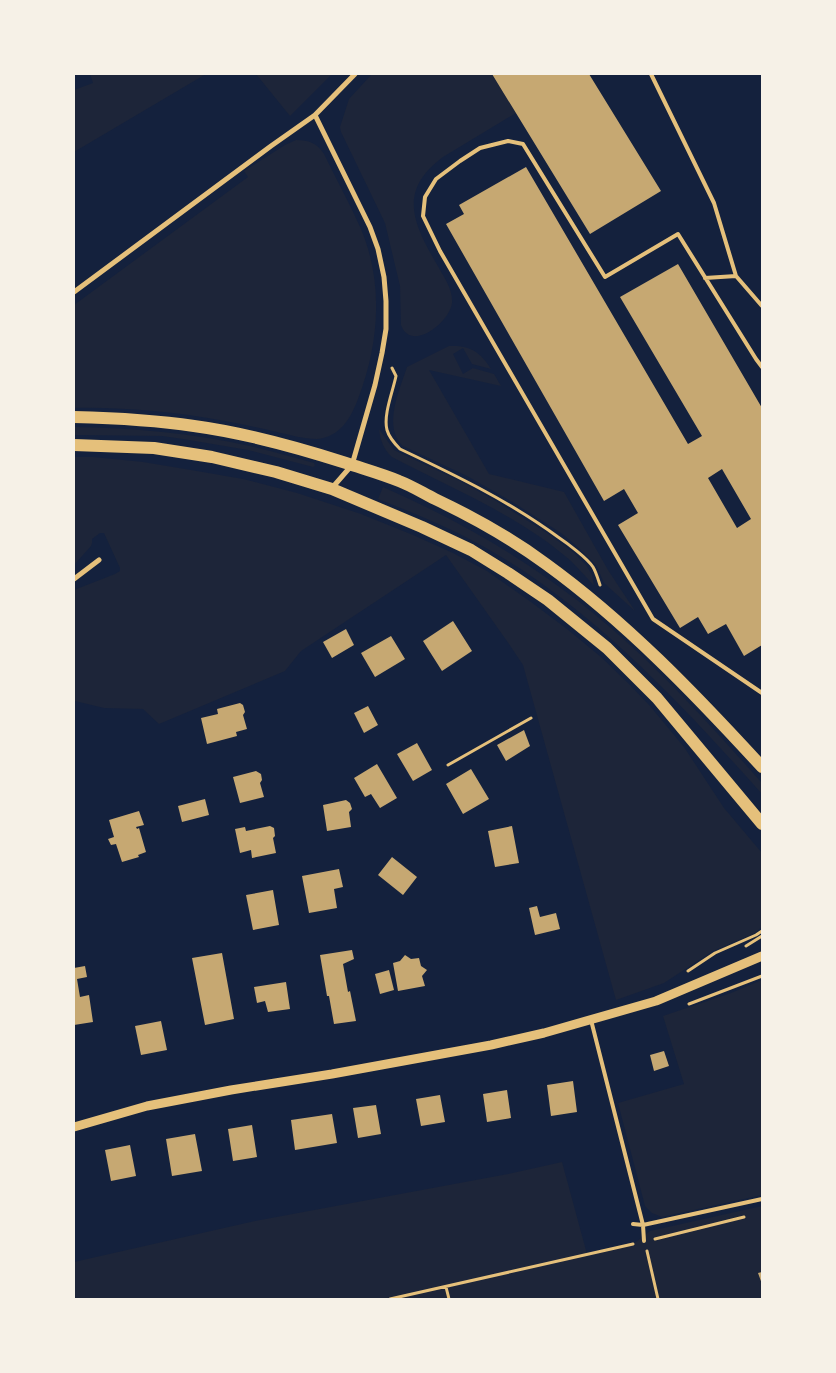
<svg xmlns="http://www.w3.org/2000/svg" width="836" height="1373" font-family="Overpass,sans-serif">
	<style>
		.green { fill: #1d2539 }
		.building { fill: #c6a872; fill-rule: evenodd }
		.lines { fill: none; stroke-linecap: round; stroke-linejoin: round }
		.path { stroke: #e5c07b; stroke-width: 3 }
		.service { stroke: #e5c07b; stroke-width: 4 }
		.minor { stroke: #e5c07b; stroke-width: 5 }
		.tertiary { stroke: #e5c07b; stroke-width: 9 }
		.primary { stroke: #e5c07b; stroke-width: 12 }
	</style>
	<rect width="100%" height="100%" fill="#14213d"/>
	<path class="green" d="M90,74H206L74,152V90L93,83Z
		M256,74H332L290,116Z
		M372,74H492L516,113L443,157C396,192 414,225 439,268C445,279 453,290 452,303C450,322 411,353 401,325L400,286L385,223L341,132L340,127L349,99Z
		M296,140C309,140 317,143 324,154C336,179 350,204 361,229C384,284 379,344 358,399C351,418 340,437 317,439C304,439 290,435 277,432C259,428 242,424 225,421C175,412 124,407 74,408V305L248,177L244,171L285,145Z
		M449,346C469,345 480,351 491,369L472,364L463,348L453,354L463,374L473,368L494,374L501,386L429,370L489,474L564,492L608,570L635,611L604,583L597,567L592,561L571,541L561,533L511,501L467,476L403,446C382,427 400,389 407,367Z
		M74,427C133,428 192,433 250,446C272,451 292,457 314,463L315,466L313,467L248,450L183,439L162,436L74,435Z
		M379,429L394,450L398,452L460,481L496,501L547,533L573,552L586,565L592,575L594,586C587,578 579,569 571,561C518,515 453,489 392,457C384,450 380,440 379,429Z
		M74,457H93L143,462L191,470L243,479L297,493L361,514L413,535L453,553L487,571L531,602L567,629L601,657L629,684L650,706L684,747L724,808L762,853V927L755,933L713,951L664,983L616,1000L523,665L509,644L446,555L301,651L285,671L159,724L143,709L104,708L75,701L74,687V590L115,574L120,571V568L104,533H100L92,539V543L91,546L74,565Z
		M383,487C442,513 498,543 551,581C631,637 698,711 762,783V794C680,702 585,600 475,542C444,525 411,512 378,499Z
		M762,980V1195L662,1217L652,1213L645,1206L618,1103L684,1084L663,1016L731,993Z
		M562,1162L587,1254L636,1242L650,1231L762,1206V1299H74V1262L255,1221L508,1174Z"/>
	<path class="building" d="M492,74H589L661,191L590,234Z
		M526,167L688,444L702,436L620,297L678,264L762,408V645L744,656L726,624L708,634L698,617L680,628L618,525L638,513L624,489L604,501L446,224L464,214L459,205ZM722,469L751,519L737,528L708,478Z
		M453,621L472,651L442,671L423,641Z
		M346,629L354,645L332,658L323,642Z
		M391,636L405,659L375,677L361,653Z
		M240,703L243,705L245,712L243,715L247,729L236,732L237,736L207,744L201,718L218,714L217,709Z
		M368,706L378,725L364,733L354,713Z
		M524,730L530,746L506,761L497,745Z
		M417,743L432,770L413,781L397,754Z
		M377,764L397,798L380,808L371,794L365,797L354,778Z
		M471,769L489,799L463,814L446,784Z
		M256,771L261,774L262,780L260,783L264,797L240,803L233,777Z
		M205,799L209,815L182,822L178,806Z
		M346,800L350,803L352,809L349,812L351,827L327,831L323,805Z
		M139,811L144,825L136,827L137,829L139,828L146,852L138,855L139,857L122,862L116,844L111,845L108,839L114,837L109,820Z
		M270,826L274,828L275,836L273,838L276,853L252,858L251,850L240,853L235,829L245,827L246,831Z
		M512,826L519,863L495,867L488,831Z
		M392,857L417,877L403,895L378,875Z
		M339,869L343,887L334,889L337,908L309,913L302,876Z
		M273,890L279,925L253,930L246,895Z
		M537,906L540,917L556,913L560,929L535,935L529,908Z
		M352,950L354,959L343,964L348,992L350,991L356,1021L334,1024L329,996H327L320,955Z
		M222,953L234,1019L205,1025L192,958Z
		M405,955L411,959L419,958L421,966L427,970L422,976L425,986L398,991L393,963L400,961Z
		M85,966L87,977L77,979L80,997L89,995L93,1022L74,1025V968Z
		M389,970L394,990L380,994L375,974Z
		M286,982L290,1009L268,1012L265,1001L257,1003L254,987Z
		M161,1021L167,1050L141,1055L135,1026Z
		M664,1051L669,1066L654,1071L650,1055Z
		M573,1081L577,1112L551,1116L547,1085Z
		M507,1090L511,1118L487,1122L483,1094Z
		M440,1095L445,1122L421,1126L416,1099Z
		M376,1105L381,1134L358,1138L353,1108Z
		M332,1114L337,1143L295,1150L291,1120Z
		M252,1125L257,1157L233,1161L228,1129Z
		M195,1134L202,1171L172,1176L166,1139Z
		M130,1145L136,1176L111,1181L105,1150Z
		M762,1272V1284L758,1273Z"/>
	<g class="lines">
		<path class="path" d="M392,368L396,376C393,391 383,415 387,430C389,437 395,444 400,449C455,475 509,501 558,537C567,543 587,558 593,567C596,572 598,579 600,585
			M448,765L531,718
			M746,946L762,936
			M688,971L715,953L756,935L762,931
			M689,1004L762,976
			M655,1239L744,1217
			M647,1251L658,1299
			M446,1287L449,1299
			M390,1299L633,1244"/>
		<path class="service" d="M651,74L714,203L736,276
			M705,278L736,276L762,306
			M762,367L756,359L678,234L605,277L523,144L508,141L480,148L460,161L436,179L425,197L423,216L440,251L653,619L762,693
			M591,1020L643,1225L644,1241
			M633,1224L643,1225L762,1199"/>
		<path class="minor" d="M315,115L370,227L378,249L384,277L386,301V329L382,353L375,385L352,465L332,488
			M74,292L271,146L315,115L355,74
			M74,579L99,560"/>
		<path class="tertiary" d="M74,1127L147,1106L231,1090L332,1074L491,1045L544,1033L656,1001L762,956"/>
		<path class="primary" d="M74,417C114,418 154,420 194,426C246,433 296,447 346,463C364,469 382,474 399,481C412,486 423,493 435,499C473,517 512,539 546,564C626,622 695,694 762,767
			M74,445L154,448L212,457L276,472L332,489L422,527L471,550L508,573L548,600L607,648L657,698L762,824"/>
	</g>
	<rect width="836" height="1373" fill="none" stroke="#f6f1e7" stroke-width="150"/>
</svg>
